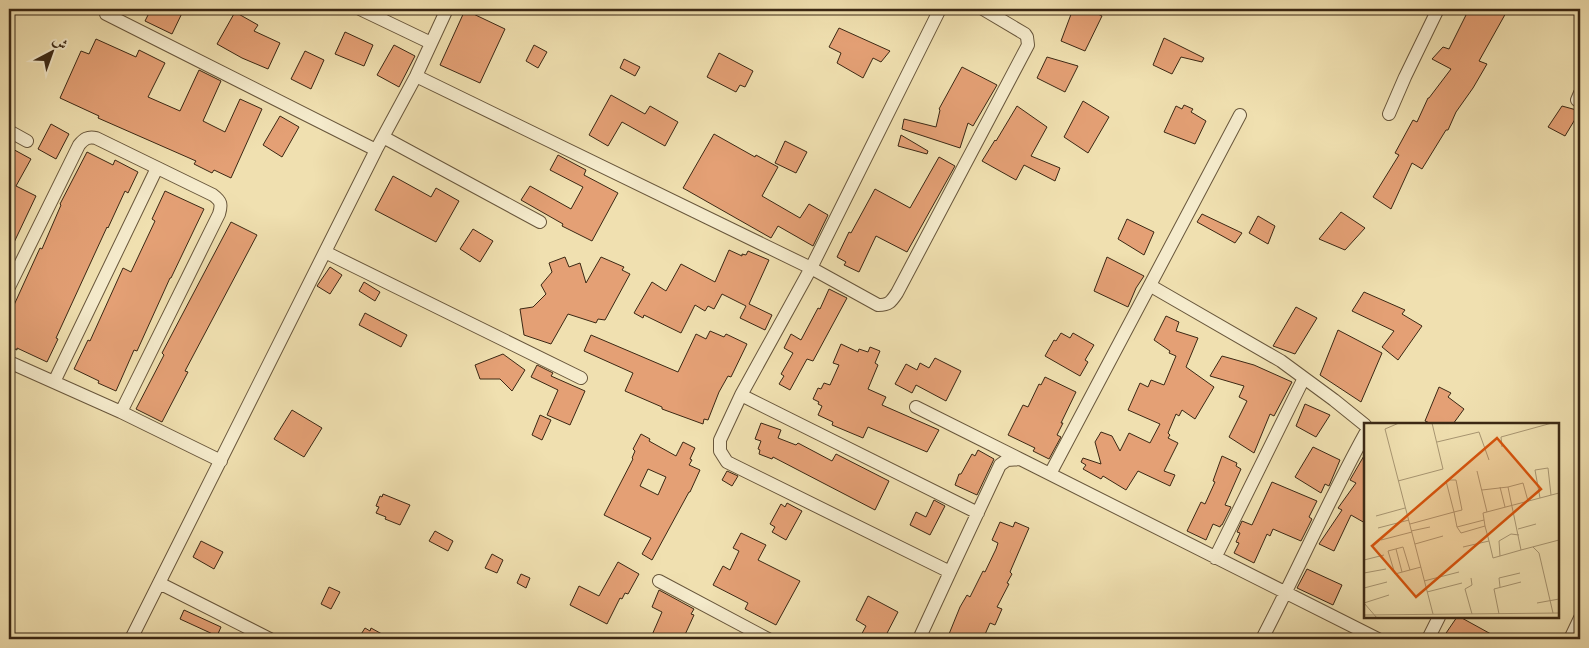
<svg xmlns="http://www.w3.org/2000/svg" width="1589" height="648" font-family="'IM FELL English',Amiri,serif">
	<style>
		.building { fill: #e4a075; stroke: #3b2814; fill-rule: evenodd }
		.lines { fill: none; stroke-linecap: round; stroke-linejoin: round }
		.street-casing { stroke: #68563b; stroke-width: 14 }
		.street { stroke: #f5ebcc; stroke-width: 12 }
		.inset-road { fill: none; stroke: #a89672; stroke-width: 1 }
		.view { fill: #d7540d; fill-opacity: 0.15; stroke: #d7540d; stroke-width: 2.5 }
		.inset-edge { fill: none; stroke: #3b2814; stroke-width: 2.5 }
	</style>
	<rect width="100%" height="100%" fill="#f0e0b0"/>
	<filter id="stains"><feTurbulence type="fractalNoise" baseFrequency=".004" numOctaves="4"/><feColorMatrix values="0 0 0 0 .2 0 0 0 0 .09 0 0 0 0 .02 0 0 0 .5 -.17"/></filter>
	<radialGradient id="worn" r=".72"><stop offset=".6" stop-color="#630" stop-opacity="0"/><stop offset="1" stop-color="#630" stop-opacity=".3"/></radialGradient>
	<path class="building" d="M151,9H184L172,34L145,21Z
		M1073,9H1088L1102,16L1085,51L1061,41Z
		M1469,9H1500L1507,11L1479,61L1487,64L1473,88L1456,112L1448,130H1446L1422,169L1412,163L1391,209L1373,197L1399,155L1395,153L1413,120L1417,122L1428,98H1429L1451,69L1432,59L1443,47L1449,49Z
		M465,10L505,29L480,83L440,65Z
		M235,12L258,25L254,31L280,43L268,69L242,58L217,44Z
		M839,28L890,51L881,62L873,58L863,78L837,63L841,53L829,47Z
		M345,32L373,45L364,66L335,54Z
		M1164,38L1204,58L1202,62L1181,57L1172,74L1153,65Z
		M96,39L136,57L139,50L165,63L148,97L180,111L199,70L221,81L203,121L225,132L240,99L262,109L231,178L214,170L212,173L194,164L196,161L98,118L99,116L60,98L81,51L89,54Z
		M394,45L415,56L399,87L377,75Z
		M534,45L547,52L538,68L526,61Z
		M305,51L324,60L311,89L291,79Z
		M719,53L753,71L745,87L740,85L736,92L707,77Z
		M1047,57L1078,66L1065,92L1037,78Z
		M624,59L640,67L635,76L620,68Z
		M962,67L997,85L973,126L968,123L960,148L902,129L904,119L936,127L940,110L939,109Z
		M611,95L645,114L650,106L678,122L665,146L622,122L608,146L589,135Z
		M1083,101L1109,117L1088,153L1064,137Z
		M1184,105L1193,109L1191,112L1206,121L1195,144L1164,132L1176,106L1182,109Z
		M1017,106L1047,127L1031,156L1060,168L1055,181L1024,165L1016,180L982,161L995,140L996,141Z
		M1562,106L1580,111L1565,136L1548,127Z
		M280,116L299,127L282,157L263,145Z
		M51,124L69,134L56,159L38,149Z
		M714,134L755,157L756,155L778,167L762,196L800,218L809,204L828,215L813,246L778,226L771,238L683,188Z
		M901,135L928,151L927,154L898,146Z
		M785,141L807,152L796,173L775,163Z
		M9,147L31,159L16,186L36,196L9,253Z
		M87,152L113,165L115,160L138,172L128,193L125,191L108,228L107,227L56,338L58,339L47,362L17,348V350L9,346V316L40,248L42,249L61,205L60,204Z
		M558,155L586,170L584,175L618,193L592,241L562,226L563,224L521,200L530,186L571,209L583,187L550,170Z
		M939,157L955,166L907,252L876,236L859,272L844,265L846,262L837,257L849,232L851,233L875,189L910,208Z
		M393,176L431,197L436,188L459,201L436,242L375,210Z
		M165,191L204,209L171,278H170L137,351L134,350L116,391L98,383L99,381L74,369L88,340L90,341L123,268L131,272L155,221L152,219Z
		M1341,212L1365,228L1345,250L1319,239Z
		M1202,214L1242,233L1235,243L1197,222Z
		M1258,216L1275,226L1268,244L1249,233Z
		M1127,219L1154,232L1144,255L1118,239Z
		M231,222L257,235L185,371L188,372L162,422L136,409L164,355L162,353Z
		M473,229L493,241L480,262L460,249Z
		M729,250L742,256V254L746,255L748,251L769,260L749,304L772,315L765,330L740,318L746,306L722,294L714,309L708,306L705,311L695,305L681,333L644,315L643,318L634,313L652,282L666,291L681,264L715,282Z
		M565,257L569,267L580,263L586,283L601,257L624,267L622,270L630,274L605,320L598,319L596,323L568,314L551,344L524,335L520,309L533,307L546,294L541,285L552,272L549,263Z
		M1107,257L1144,276L1136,288L1128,307L1094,291Z
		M330,267L342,275L330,294L317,286Z
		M364,282L380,292L375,301L359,291Z
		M829,289L847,298L813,361L807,359L790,390L779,384L784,376L781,374L793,353L784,348L791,334L801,340L818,308L820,309Z
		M1364,292L1405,310L1402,314L1422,326L1398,360L1382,347L1394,331L1352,311Z
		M1296,307L1317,318L1295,354L1273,346Z
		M365,313L407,335L401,347L359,325Z
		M1166,316L1179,322L1176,331L1198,338L1186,367L1214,387L1195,419L1182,410L1179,416L1176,414L1168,433L1170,435L1168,438L1178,443L1164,471L1175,475L1170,486L1138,471L1126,490L1103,476L1101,479L1083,469L1086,465L1081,462L1083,458L1101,464L1095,442L1101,432L1112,436L1120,451L1129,433L1150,443L1160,424L1128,410L1140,383L1148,387L1151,380L1164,385L1176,356L1169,353L1170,351L1154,340Z
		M1338,330L1382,353L1361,402L1320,375Z
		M710,331L724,337L726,334L747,344L731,377L728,376L719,392L708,420L704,419L703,424L662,409V407L625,391L633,373L584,351L591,335L678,372L696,334L706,339Z
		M1061,333L1070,338L1073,333L1094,345L1085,360L1088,362L1080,376L1045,356L1054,340L1056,341Z
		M841,344L858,352L859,349L868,352L870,347L880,351L875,363L878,365L868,389L886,397L882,405L939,430L927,452L868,427L863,438L832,425L833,422L818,415L822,406L818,404L819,402L813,399L818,388L821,389L824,383L830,385L839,365L833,363Z
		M503,354L525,370L512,391L500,379H480L475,365Z
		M1222,356L1254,365L1292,382L1274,416L1270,414L1254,453L1229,437L1247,401L1239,397L1244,386L1210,376Z
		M935,358L961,371L946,401L916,385L912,393L895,384L906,364L917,370L920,363L929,368Z
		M537,365L553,373L551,376L585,391L570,425L547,415L558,390L531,377Z
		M1045,377L1076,392L1061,423H1063L1057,435L1061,437L1049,459L1033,451L1035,448L1008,435L1023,405L1028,407L1039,384L1041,385Z
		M1439,387L1451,393L1448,397L1464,409L1453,424H1432L1425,421Z
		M1305,404L1330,415L1316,437L1296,426Z
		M292,410L322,428L304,457L274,439Z
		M540,415L551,420L542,440L532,435Z
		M761,423L781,430L778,438L796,445L798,443L832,461L836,454L889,481L875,510L773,457L772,459L759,454L760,450L758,449L761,441L755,439Z
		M641,434L650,439L649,441L676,456L683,442L695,448L690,459L692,460L689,465L700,470L690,492H689L652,560L642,554L651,538L604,515L633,459L632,458L635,451L633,449ZM648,469L666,477L658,495L640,486Z
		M1313,447L1340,460L1329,486L1325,484L1321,493L1295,477Z
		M978,450L994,459L977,495L955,485L959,474H961L972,454L975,456Z
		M1365,454V523L1351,515L1334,551L1319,544L1342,510L1338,508L1356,483L1350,480Z
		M1222,456L1237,463L1236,466L1241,469L1225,505L1231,507L1222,525H1221L1220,527L1213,524L1206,540L1187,531L1201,502L1205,504L1215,482L1213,481Z
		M727,471L738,476L732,486L722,480Z
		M1272,482L1317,501L1309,517L1312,519L1301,541L1273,529L1270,536L1267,534L1254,563L1234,553L1239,543L1236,542L1240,533L1237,532L1242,521L1252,525Z
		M383,494L410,505L400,525L385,519L386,517L376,513L379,507L376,506L380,496L382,497Z
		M934,500L945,506L930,535L910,525L916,512L926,517Z
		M787,503L802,511L786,540L772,532L775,527L770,524L781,504L785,507Z
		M1000,522L1013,527L1015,522L1029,528L1010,572L1012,574L1007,583L1009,584L997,607L1002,609L995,625L990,623L983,639H947L960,607L967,595L970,597L983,571L985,572L996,549L998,543L992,540Z
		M435,531L453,541L448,551L429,541Z
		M741,533L766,545L758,560L800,581L776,625L745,609L748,603L713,585L723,566L730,570L739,551L733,548Z
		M201,541L223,552L214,569L193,557Z
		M492,554L503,560L497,573L485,568Z
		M618,562L639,574L628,594L625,593L622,599L620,598L607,624L570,605L579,586L599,596Z
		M1307,569L1342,585L1333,605L1297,588Z
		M521,574L530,578L526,588L517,583Z
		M329,587L340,592L331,609L321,604Z
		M659,590L694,609L691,614L694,615L683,639H661L652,635L662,612L652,607Z
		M868,596L898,612L884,639H859L866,626L856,620Z
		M184,610L221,627L217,636L180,619Z
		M1457,617H1460L1500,639H1442Z
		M365,628L370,631L371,628L391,639H358Z"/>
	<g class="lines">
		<defs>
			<path id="street" d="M360,9L431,43
				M940,9L811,268L741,395L720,440V451L727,462L950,572L1000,465L1007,460L1020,459L1378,639
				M106,14L376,150
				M416,76L811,268L878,305C889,305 891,302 897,293L1028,45L1027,37L1025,34L983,9
				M1577,100L1580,93
				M1389,114L1405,77L1438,9
				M9,131L27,141
				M383,137L540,222
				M325,252L581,378
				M1151,286L1281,361L1334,400L1365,425
				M9,287L79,145C84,139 88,136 96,138L213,195C221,201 222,204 219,214L121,412
				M9,362L121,412L221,461
				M54,382L157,168
				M741,395L978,513
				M916,407L1020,459
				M1050,474L1240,115
				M1215,558L1304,378
				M659,581L768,639
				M159,583L270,639
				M131,639L376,150L416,76L447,9
				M919,639L950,572
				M1262,639C1297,572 1328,501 1365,434
				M1428,639L1439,617
				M1570,639L1580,618"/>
		</defs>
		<use href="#street" class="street-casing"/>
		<use href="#street" class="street"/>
	</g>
	<g transform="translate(1364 423)">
		<rect width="195" height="195" fill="#f0e0b0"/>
		<path class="inset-road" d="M35,0L21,6L69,191M73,19L115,9L125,37M138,24L137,14L188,0M113,48L123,89M34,58L79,46L68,0M136,64L141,84M144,64L159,60L164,78M118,67L144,64L157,127L195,117M176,75L195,70M12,93L41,85M46,101L90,89L98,87L92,57H83L82,58L90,89L93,104L97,110L121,103L119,90L176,75L171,47L184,45L187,72M93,104L120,97M14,105L45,97M154,106L172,101M47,108L66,104M17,117L48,109M125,118L129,135L157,127M51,121L79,113M99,124L125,118L121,103M169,124L175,130L189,190M32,126L38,149M136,133L135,118L147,111L155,112M0,137L20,132M46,147L39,124L24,128L31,151L57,144M0,150L22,146M107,155L108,162L101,166L108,191M60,158L95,149M136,164L135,155L156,150M0,165L23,159M63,169L98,160M0,180L25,172M0,180L13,195M173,180L195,176M135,191L130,166L157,159M0,192L195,190"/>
		<path class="view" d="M133,15L177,66L52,174L8,123Z"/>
		<rect width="195" height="195" class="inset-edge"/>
	</g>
	<rect width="1589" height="648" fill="none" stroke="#f0e0b0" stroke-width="30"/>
	<rect x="10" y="10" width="1569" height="628" fill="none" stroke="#3b2814" stroke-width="2.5"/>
	<rect x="15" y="15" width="1559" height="618" fill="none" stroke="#3b2814"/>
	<g transform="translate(52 52) rotate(41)" stroke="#f5ebcc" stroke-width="4" paint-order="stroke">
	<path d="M0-4L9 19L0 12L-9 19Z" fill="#3b2814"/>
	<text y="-8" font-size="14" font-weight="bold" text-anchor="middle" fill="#3b2814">ش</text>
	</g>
	<rect width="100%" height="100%" filter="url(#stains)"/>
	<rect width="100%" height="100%" fill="url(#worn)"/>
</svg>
